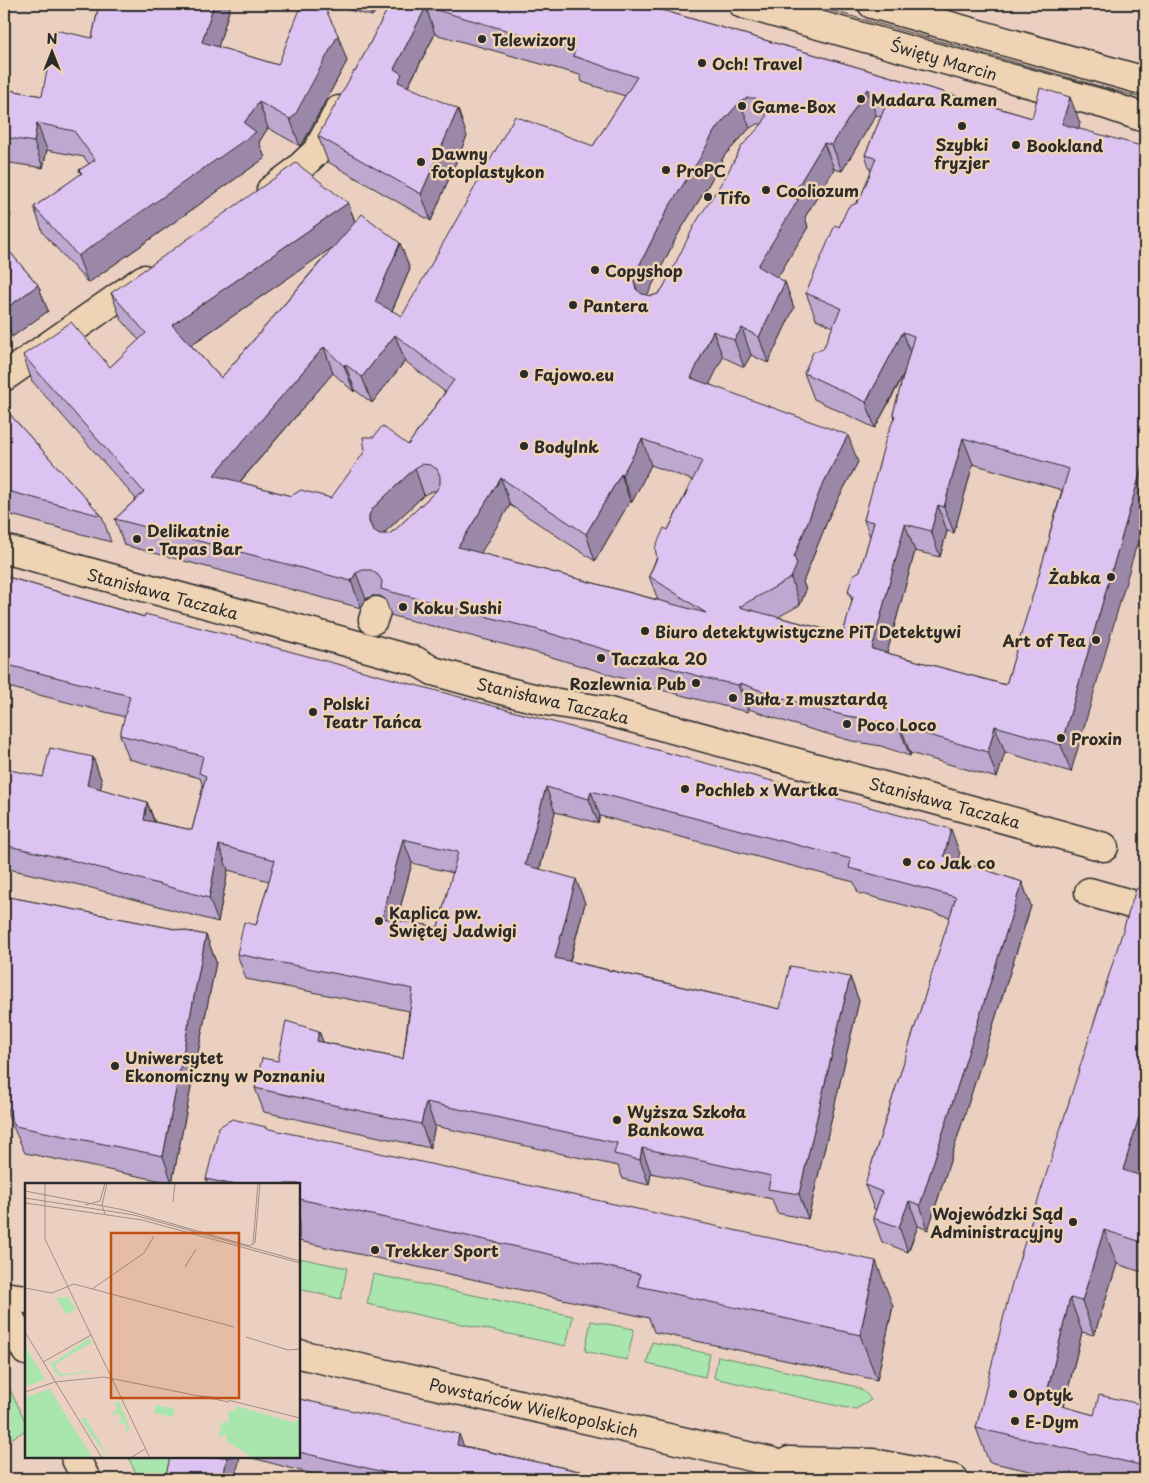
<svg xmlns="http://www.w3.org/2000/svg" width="1149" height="1483" font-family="'Playpen Sans',sans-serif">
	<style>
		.green { fill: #a9e6ad; stroke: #6a886c }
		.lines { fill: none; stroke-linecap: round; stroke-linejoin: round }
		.pedestrian-casing { stroke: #2b2b2b; stroke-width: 31 }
		.minor-casing { stroke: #2b2b2b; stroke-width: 31 }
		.pedestrian { stroke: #eed3b5; stroke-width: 28 }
		.minor { stroke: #eed3b5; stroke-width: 28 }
		.tram { stroke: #2b2b2b; stroke-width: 1 }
		.wall { fill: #bea8d0; stroke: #2b2b2b; fill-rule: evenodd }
		.shaded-wall { fill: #9b88a9; stroke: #2b2b2b }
		.building { fill: #ddc3f2; stroke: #2b2b2b; fill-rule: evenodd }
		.poi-dot { fill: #2b2b2b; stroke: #eed3b5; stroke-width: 2 }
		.labels { text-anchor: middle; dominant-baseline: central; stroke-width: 5; stroke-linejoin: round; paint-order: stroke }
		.poi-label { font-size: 16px; font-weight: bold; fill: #2b2b2b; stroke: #eed3b5; text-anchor: start }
		.street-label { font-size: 16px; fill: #2b2b2b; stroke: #eed3b5 }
		.inset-road { fill: none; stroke: #9e8e85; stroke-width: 1 }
		.view { fill: #c25012; fill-opacity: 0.15; stroke: #c25012; stroke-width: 2.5 }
		.inset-edge { fill: none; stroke: #2b2b2b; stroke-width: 2.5 }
	</style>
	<rect width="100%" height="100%" fill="#ebd0c1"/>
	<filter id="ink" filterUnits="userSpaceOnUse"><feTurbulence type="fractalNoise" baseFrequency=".02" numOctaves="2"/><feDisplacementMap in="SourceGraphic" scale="10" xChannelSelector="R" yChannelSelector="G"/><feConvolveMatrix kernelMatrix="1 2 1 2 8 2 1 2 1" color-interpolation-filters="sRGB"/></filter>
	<g filter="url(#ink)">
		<path class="green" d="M299,1258L347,1268L341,1299L299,1289Z
			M373,1274L573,1316L566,1346L367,1304Z
			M591,1321L634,1329L627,1360L585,1351Z
			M652,1342L710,1354L705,1377L647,1364Z
			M718,1356L853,1386C861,1389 866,1392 871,1400L856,1409L847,1408L714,1378Z
			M4,1377L26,1423V1430L4,1443Z
			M128,1457H183L178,1479H139Z"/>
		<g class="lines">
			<defs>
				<path id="pedestrian" d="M373,620L376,611
					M1089,892L1145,908"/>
				<path id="minor" d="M743,4L1107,105L1145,118
					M872,4L1145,81
					M271,190L294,173L317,151L339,110
					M4,377L144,279
					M4,549L416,661L433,671L505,691L546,701L602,710L972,810L1104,847
					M4,1296L26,1299
					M4,1305L26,1351
					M299,1354L769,1461L818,1479
					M75,1457L86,1479
					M789,1461L873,1463L954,1479"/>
			</defs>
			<use href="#pedestrian" class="pedestrian-casing"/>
			<use href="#minor" class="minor-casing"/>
			<use href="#pedestrian" class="pedestrian"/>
			<use href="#minor" class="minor"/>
			<path class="tram" d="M808,4L1145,99"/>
		</g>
		<path class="wall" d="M99,4H231L218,47L278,65L347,61L304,141L300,146L268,128L259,142L265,158L88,283L43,233L34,207L81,174L79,170L89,164L84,157L47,150L43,168L4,162V89L42,96L92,38Z
			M326,4H641L1032,118L1080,123L1078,128L1071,772L1005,752L997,778L910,753V756L881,746L852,741L789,723L749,709L748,712L723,706L654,688L545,655L397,617L391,615L385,599L380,596H372L366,599L361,608L124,545L115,519L136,499L32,381L23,355L110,367L139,340L121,319L111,293L348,203L355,221L410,269L392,311L402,316L593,146L625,96L582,82L580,75L435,34L408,87L467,136L431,221L328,162L318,136L355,72L390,5L386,4L379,7L372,16ZM876,115L881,117L865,155L871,172L862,194L839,227L806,293L816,319L833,327L823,349L804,373L814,399L875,428L904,375L893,414L894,419L864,520L870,537L860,571L848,591L852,601L843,634L778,617L800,605L806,590L803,582L830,514L858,462L709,384L723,357L744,367L751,355L768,363L794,308L785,282L777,278L808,227L805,217L834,169L842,171ZM757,124H762L663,288L658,294L651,296L647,295L677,236L709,184L724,156L750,128ZM333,247L221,378L191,345ZM405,361L445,392L408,445L331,498L291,496L240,482L333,373L354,392L355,390L372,403ZM973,464L1062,490L1049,536L1050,539L1006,685L887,653L915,551L940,557L947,531L954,533ZM651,465L692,480L668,530L649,576L658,600L480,553L510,505L595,561L630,501L632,502ZM432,491H436L395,530L389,534H383L424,495Z
			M4,245L38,285L48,311L12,337L6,290H4Z
			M4,408L102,516L111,542L4,513Z
			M4,576L960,854L958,861L1022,882L1031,906L928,1230L918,1226L908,1252L882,1242L873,1218L876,1210L874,1209L865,1185L950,917L858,893L854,882L600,816L598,823L555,812L540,869L585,903L570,961L780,1009L850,977L859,1001L808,1219L777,1213L772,1199L651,1173L649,1185L623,1179L618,1166L435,1126L430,1148L264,1112L255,1088L278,1061L319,1031L323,1042L403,1059L409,1011L246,979L237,954L256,925L269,881L228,870L218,922L84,886L4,868V773L43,777L93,757L102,782L100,789L147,802L155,822L192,830L203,786L200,778L129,759L120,735L125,717L4,686ZM412,863L453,873L438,927L397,920Z
			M1145,882V1171L1144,1177H1145V1273L1117,1264L1094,1335L1082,1332L1064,1407L1094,1415L1145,1405V1479H1066L989,1462L976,1428Z
			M4,896L206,935L216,962L172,1183L25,1153L4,1107Z
			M266,1127L267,1129L893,1306L877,1380L654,1332L649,1318L299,1241V1184H208L206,1179Z
			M299,1399L464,1446L616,1479H335L293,1469L249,1457H299Z"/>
		<path class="shaded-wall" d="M214,4H231L212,68L202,42Z
			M367,4H378L379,7L372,16Z
			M426,7L435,34L407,88L408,109L394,69Z
			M338,35L347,61L304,141L300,146L290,119Z
			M867,89L876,115L842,171L832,145Z
			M1070,97L1080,123L1072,150L1062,124Z
			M259,102L268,128L259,142L265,158L88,283L78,256L244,123Z
			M740,102L750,128L724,156L709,184L677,236L645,300L644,308L634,282L635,274L667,210L715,130Z
			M458,109L467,136L431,221L421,194Z
			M37,123L47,150L43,168L34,142Z
			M824,143L834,169L805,217L808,227L768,293L758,266L792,196Z
			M4,196L11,216L4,222Z
			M348,203L358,230L182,351L172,325Z
			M400,243L410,269L384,329L375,302Z
			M785,282L794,308L768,363L759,337Z
			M38,285L48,311L12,337L4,316V310Z
			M742,328L751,355L744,367L734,340Z
			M713,331L723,357L700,404L691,378Z
			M903,332L912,358L875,428L866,402Z
			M395,335L405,361L372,403L362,377Z
			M324,347L333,373L223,501L214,475Z
			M345,364L355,390L354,392L344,366Z
			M848,435L858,462L830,514L803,582L806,590L800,605L791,578L794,557L821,488Z
			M963,438L973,464L954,533L944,507Z
			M642,439L651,465L632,502L622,475Z
			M1145,457V516L1071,772L1061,745Z
			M415,468L424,495L383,534L379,541L369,522V515L373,508Z
			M621,474L630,501L595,561L586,534Z
			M501,478L510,505L468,574L458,547Z
			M938,505L947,531L940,557L931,531Z
			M905,524L915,551L881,675L872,649Z
			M356,573L366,599L361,608L351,581Z
			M740,683L749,709L748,712L738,685Z
			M995,726L1005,752L997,778L988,752Z
			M901,727L910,753V756L900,730Z
			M93,757L102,782L96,810L87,785Z
			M546,787L555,812L534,890L525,865Z
			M591,791L600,816L598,823L589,799Z
			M147,802L156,827L144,820Z
			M951,829L960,854L953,881L944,856Z
			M403,839L412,863L391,942L382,918Z
			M219,845L228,870L218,922L209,898Z
			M576,879L585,903L564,982L555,958Z
			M1022,882L1031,906L928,1230L920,1205Z
			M206,935L216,962L172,1183L163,1156Z
			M850,977L859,1001L808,1219L799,1194Z
			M319,1031L328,1056L317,1041Z
			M1145,1064V1108L1138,1088Z
			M426,1102L435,1126L430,1148L421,1124Z
			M1139,1117L1145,1134V1171L1136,1204L1123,1170Z
			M642,1148L651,1173L649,1185L640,1160Z
			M909,1201L918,1226L908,1252L899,1227Z
			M1104,1230L1117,1264L1094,1335L1082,1301Z
			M876,1261L893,1306L877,1380L860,1335Z
			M1070,1298L1082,1332L1057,1435L1045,1401Z
			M459,1434L467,1454L457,1445Z
			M227,1457H240L235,1479H223Z"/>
		<path class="building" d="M99,4H214L202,42L278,65L302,4H323L338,35L295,115L290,119L259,102L244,123L256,132L78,256L34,207L82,173L79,170L95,160L74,131L37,123L34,142L4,137V89L42,96L55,30L92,38Z
			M390,4H641L1032,118L1040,88L1070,97L1062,124L1145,147V457L1061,745L995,726L988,752L901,727L900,730L872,720L842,715L779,697L740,683L738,685L713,680L644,661L535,629L388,591L381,589L382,581L378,575L371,570H363L356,573L351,581L115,519L144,492L23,355L71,322L110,367L146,333L111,293L296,163L348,203L172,325L221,378L362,214L400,243L375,302L402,316L515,116L593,146L637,77L573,56L575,50L426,7L394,69L402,74L398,82L458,109L421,194L318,136L354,71L355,72ZM867,89L888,100L865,155L876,158L862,194L857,203L848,207L839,227L835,225L806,293L841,308L823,349L813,352L804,373L866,402L903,332L914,336L893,414L895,416L886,438L864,520L874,522L860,571L853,575L848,591L853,597L843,634L739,607L791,578L797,564L794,557L821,488L848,435L691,378L713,331L734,340L742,328L759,337L785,282L758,266L798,200L792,196L824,143L832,145ZM747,98H755L762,102L766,108V117L763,123L741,147L727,174L695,224L663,288L658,294L651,296L642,294L636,289L634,282L635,274L667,210L700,158L715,130L740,102ZM395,335L454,380L408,445L382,426L374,437H363L365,451L331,498L301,490L291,496L214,475L324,347L344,366L345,364L362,377ZM963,438L1069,469L1049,536L1050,537L1006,685L872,649L905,524L931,531L938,505L944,507ZM642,439L702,461L668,530L664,528L655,548L657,558L649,576L706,613L458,547L501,478L586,534L621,474L622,475ZM422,464L430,465L437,469L440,476V484L436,491L395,530L389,534H380L373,530L369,522V515L373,508L415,468Z
			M4,245L38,285L4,310V301L10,267L4,265Z
			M4,408L102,516L4,490Z
			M4,576L144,617L145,614L229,635L951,829L944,856L1022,882L920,1205L909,1201L899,1227L873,1218L882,1192L865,1185L956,897L849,868L851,859L591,791L589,799L546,787L525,865L576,879L555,958L780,1009L790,966L850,977L799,1194L768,1189L771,1176L642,1148L640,1160L614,1154L617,1143L426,1102L421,1124L255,1088L262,1058L278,1061L286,1021L319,1031L317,1041L403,1059L413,989L237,954L244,922L256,925L275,860L219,845L209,898L75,861L4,845V773H5V769L43,777L50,748L93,757L87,785L147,802L144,820L192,830L206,776L199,773L203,756L120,735L130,696L4,664ZM403,839L458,852L438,927L382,918Z
			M1145,882V1064L1138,1088L1145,1090V1119L1139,1117L1123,1170L1145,1177V1243L1104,1230L1082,1301L1070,1298L1045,1401L1094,1415L1099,1395L1145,1405V1466L976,1428L1012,1283L1136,889L1144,885Z
			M4,896L206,935L163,1156L15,1126L4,1101Z
			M232,1119L266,1127L265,1128L876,1261L860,1335L638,1286L640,1274L299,1199V1184H230L206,1179L219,1127Z
			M299,1399L459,1434L457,1445L616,1479H413L299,1452Z
			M170,1457H227L223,1479H165Z"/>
	</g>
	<g class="poi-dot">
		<circle cx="482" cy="39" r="5"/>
		<circle cx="702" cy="63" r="5"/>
		<circle cx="861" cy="99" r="5"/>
		<circle cx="742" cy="106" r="5"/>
		<circle cx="962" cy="126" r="5"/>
		<circle cx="1016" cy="145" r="5"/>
		<circle cx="421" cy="162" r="5"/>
		<circle cx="666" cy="170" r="5"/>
		<circle cx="766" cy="190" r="5"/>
		<circle cx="708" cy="197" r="5"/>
		<circle cx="595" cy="270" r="5"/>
		<circle cx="573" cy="305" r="5"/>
		<circle cx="524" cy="374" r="5"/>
		<circle cx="524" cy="446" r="5"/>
		<circle cx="137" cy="539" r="5"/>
		<circle cx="1111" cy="577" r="5"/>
		<circle cx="403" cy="607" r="5"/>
		<circle cx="645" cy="631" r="5"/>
		<circle cx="1096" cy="640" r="5"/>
		<circle cx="601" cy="658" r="5"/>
		<circle cx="696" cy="683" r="5"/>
		<circle cx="733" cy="698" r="5"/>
		<circle cx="313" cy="712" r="5"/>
		<circle cx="847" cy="724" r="5"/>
		<circle cx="1061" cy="738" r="5"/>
		<circle cx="685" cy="789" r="5"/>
		<circle cx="907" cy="862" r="5"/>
		<circle cx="379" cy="921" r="5"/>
		<circle cx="115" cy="1066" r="5"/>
		<circle cx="617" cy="1120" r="5"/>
		<circle cx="1073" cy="1222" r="5"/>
		<circle cx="375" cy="1250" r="5"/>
		<circle cx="1013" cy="1394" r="5"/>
		<circle cx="1015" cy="1421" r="5"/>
	</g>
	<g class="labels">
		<g class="poi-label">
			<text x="492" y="39">Telewizory</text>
			<text x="712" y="63">Och! Travel</text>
			<text x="871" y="99">Madara Ramen</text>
			<text x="752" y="106">Game-Box</text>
			<text x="962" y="144" text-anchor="middle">Szybki<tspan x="962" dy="18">fryzjer</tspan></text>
			<text x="1026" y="145">Bookland</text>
			<text x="431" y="153">Dawny<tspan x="431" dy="18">fotoplastykon</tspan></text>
			<text x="676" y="170">ProPC</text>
			<text x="776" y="190">Cooliozum</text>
			<text x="718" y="197">Tifo</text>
			<text x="605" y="270">Copyshop</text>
			<text x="583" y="305">Pantera</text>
			<text x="534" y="374">Fajowo.eu</text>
			<text x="534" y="446">BodyInk</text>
			<text x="147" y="530">Delikatnie<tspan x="147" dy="18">- Tapas Bar</tspan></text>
			<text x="1101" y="577" text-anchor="end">Żabka</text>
			<text x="413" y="607">Koku Sushi</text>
			<text x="655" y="631">Biuro detektywistyczne PiT Detektywi</text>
			<text x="1086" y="640" text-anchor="end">Art of Tea</text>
			<text x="611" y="658">Taczaka 20</text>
			<text x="686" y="683" text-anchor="end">Rozlewnia Pub</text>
			<text x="743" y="698">Buła z musztardą</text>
			<text x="323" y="703">Polski<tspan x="323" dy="18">Teatr Tańca</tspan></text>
			<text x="857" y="724">Poco Loco</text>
			<text x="1071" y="738">Proxin</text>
			<text x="695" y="789">Pochleb x Wartka</text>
			<text x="917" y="862">co Jak co</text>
			<text x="389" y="912">Kaplica pw.<tspan x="389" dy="18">Świętej Jadwigi</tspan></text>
			<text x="125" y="1057">Uniwersytet<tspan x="125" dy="18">Ekonomiczny w Poznaniu</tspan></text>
			<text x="627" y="1111">Wyższa Szkoła<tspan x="627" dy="18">Bankowa</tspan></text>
			<text x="1063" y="1213" text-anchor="end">Wojewódzki Sąd<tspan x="1063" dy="18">Administracyjny</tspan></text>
			<text x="385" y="1250">Trekker Sport</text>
			<text x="1023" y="1394">Optyk</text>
			<text x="1025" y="1421">E-Dym</text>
		</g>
		<g class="street-label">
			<text transform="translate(944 59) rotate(16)">Święty Marcin</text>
			<text transform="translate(163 593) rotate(15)">Stanisława Taczaka</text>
			<text transform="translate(553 700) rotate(13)">Stanisława Taczaka</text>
			<text transform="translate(945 802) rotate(15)">Stanisława Taczaka</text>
			<text transform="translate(534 1407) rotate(13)">Powstańców Wielkopolskich</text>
		</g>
	</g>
	<g transform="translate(25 1183)">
		<rect width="275" height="275" fill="#ebd0c1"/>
		<path d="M43,114L51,126L41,131L31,115ZM64,155L66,160L30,181L34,190L38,191L68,188V189L35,193L32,192L24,177L28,180ZM0,163L20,196L0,204ZM25,206L55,255L68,275H0V214ZM94,218L105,246L99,249L102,244L98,239L94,241L93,239L97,236L93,230L89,232L87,230L93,226L90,221ZM131,222L150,226L148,234L129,230ZM212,223L271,240L270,237H275V275H228L201,258L202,250L194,255L196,241L200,238L203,241L204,227L209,229ZM60,234L84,275L64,249L56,236Z" fill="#a9e6ad"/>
		<path class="inset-road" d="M20,0V56L125,275M0,8L99,27L225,63L228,60M0,15L109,32L275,78M148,19L150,0M0,20L117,37L275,80M60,22L75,18L80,0M80,31L77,22L82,0M230,60L235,0M228,62L233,0M160,84L171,66M0,105L27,110L49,101L209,144M67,106L119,70L129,53M0,149L77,275M221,154L263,167L275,166M18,179L66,152M0,209L30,199L79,194L204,219M176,213L195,215M203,217L275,235M105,275L120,266"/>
		<path class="view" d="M86,50H214V215H86Z"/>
		<rect width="275" height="275" class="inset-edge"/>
	</g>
	<rect width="1149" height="1483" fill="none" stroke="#eed3b5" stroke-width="20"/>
	<rect x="10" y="10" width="1129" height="1463" fill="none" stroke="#2b2b2b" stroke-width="2" filter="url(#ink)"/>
	<g transform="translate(52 52)" stroke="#eed3b5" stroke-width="4" paint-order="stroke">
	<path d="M0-4L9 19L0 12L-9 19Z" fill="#2b2b2b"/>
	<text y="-8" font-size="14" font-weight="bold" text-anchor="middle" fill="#2b2b2b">N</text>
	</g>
</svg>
